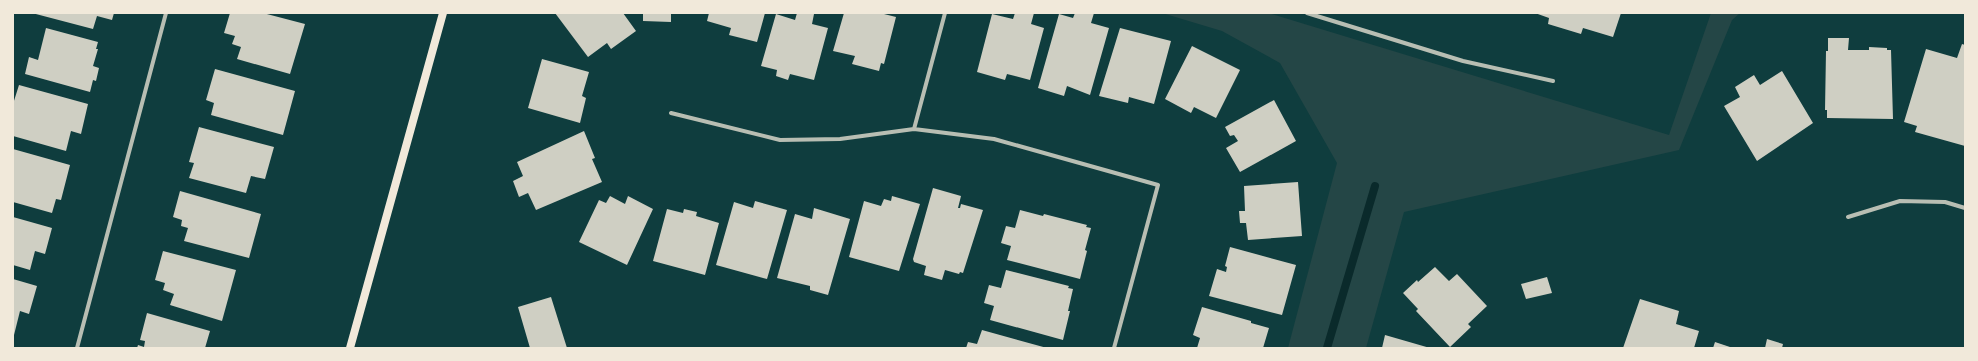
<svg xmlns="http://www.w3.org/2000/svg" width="1978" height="361" font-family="Overpass,sans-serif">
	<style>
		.green { fill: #244646 }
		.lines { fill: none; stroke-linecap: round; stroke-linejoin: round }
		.stream { stroke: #0a2a2b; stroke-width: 8 }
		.building { fill: #cfcfc3 }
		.minor { stroke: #b8beb3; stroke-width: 4 }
		.secondary { stroke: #f1e9da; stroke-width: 8 }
	</style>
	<rect width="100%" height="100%" fill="#0f3d3e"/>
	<path class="green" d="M1162,13H1268L1669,135L1711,13H1740L1732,20L1679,150L1404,212L1366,348H1288L1337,163L1280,63L1222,31Z"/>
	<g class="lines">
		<path class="stream" d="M1327,348L1375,186"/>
	</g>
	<path class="building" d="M32,13H114L112,20L97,16L93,29Z
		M230,13H263L305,24L290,74L237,59L241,47L232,44L235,36L224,33Z
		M555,13H623L636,31L611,49L607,43L588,57Z
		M643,13H671V22L643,21Z
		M709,13H765L757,42L729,35L731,28L707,21Z
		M797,13L814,14L812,24L828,28L814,80L790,74L788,80L776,76L777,70L761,66L776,14L795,20Z
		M844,13H880L896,17L884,64L881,63L879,71L852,64L855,56L833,51Z
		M1015,13H1034L1031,24L1044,28L1030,80L1007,74L1005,80L977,72L992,14L1013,19Z
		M1075,13H1094L1091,23L1109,28L1090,95L1067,86L1064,96L1038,88L1059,14L1073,18Z
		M1535,13H1621L1613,37L1583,28L1581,34L1548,24L1549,18Z
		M46,28L98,42L96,49H98L93,66L99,68L96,81L93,80L90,92L25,74L29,57L38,60Z
		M1120,28L1171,41L1154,104L1129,97L1128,103L1099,96Z
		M1828,38H1849L1848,50H1869V47L1887,48V50H1891L1893,119L1827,118V110H1825L1826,51H1828Z
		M1962,44L1965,45V146L1915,132L1917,126L1904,122L1926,49L1957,58Z
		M1192,46L1240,70L1216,118L1194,107L1191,113L1165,99Z
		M542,59L589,72L582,96L586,98L580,123L528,108Z
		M215,69L295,91L283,135L211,115L214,103L206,100Z
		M1782,71L1813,123L1757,161L1724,106L1740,97L1735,87L1754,75L1760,85Z
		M19,85L88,104L81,134L71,131L66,151L13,136V104Z
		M1274,100L1296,141L1240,172L1226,148L1238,141L1234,135L1230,136L1225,127Z
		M199,127L274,147L265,179L251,176L246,193L189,178L194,163L189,162Z
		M584,131L595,158L592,159L602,182L536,210L528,193L519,197L513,181L523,176L517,162Z
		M13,149L70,165L61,200L56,199L52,213L13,202Z
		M1298,182L1302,236L1248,240L1246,223H1240L1239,211H1245L1244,186Z
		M933,188L961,196L958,208H960L961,204L983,210L963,273L960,272L959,274L945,270L942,280L924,275L926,266L914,262L913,259Z
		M180,191L261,214L249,258L184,241L188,228L181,226L182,220L173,217Z
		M610,196L625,204L628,196L653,209L627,265L579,242L599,200L606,203Z
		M892,196L920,204L899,271L849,257L864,201L881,206L884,199L891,201Z
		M755,201L787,210L767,279L716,265L734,202L753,208Z
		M814,208L850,219L828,295L810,290V286L777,278L795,214L812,219Z
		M667,209L683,213L684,209L697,212L696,216L719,223L705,275L653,261Z
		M1020,210L1043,216L1044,214L1087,225L1086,227L1091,228L1085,250L1087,251L1080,279L1007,260L1011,246L1001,243L1006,226L1015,228Z
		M13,217L52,228L45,254L35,251L30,270L13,265Z
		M1230,247L1296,265L1282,315L1209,296L1217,269L1226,272L1227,267L1225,266Z
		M163,251L236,270L222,321L170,305L174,294L163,290L165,283L155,280Z
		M1435,267L1449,281L1457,274L1487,306L1468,324L1471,327L1450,347L1416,311L1418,309L1403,293L1417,280L1418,282Z
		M1006,270L1069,286L1068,288L1073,289L1068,311H1070L1063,340L990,320L994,306L984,303L989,285L1001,288Z
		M1547,277L1552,293L1526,299L1521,284Z
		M13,279L37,286L29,314L20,311L14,335Z
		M551,297L567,348H530L518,307Z
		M1640,299L1679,311L1676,324L1699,331L1694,348H1623Z
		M1202,307L1251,321V323L1269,328L1263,348H1197L1200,338L1193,335Z
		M147,313L210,331L205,348H137L138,345L144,347L145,341L140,340Z
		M982,330L1047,348H966L968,342L977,344Z
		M1385,335L1430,348H1382Z
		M1767,339L1783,344L1782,348H1765Z
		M1715,342L1733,348H1713Z"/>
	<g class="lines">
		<path class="minor" d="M1307,13L1463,61L1553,81
			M671,113L780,140L840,139L914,129L994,139L1158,185L1114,348
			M914,129L945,13
			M1848,217L1900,201L1945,202L1965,208
			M77,348L166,13"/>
		<path class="secondary" d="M350,348L443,13"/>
	</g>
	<rect width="1978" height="361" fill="none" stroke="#f1e9da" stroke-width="28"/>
</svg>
